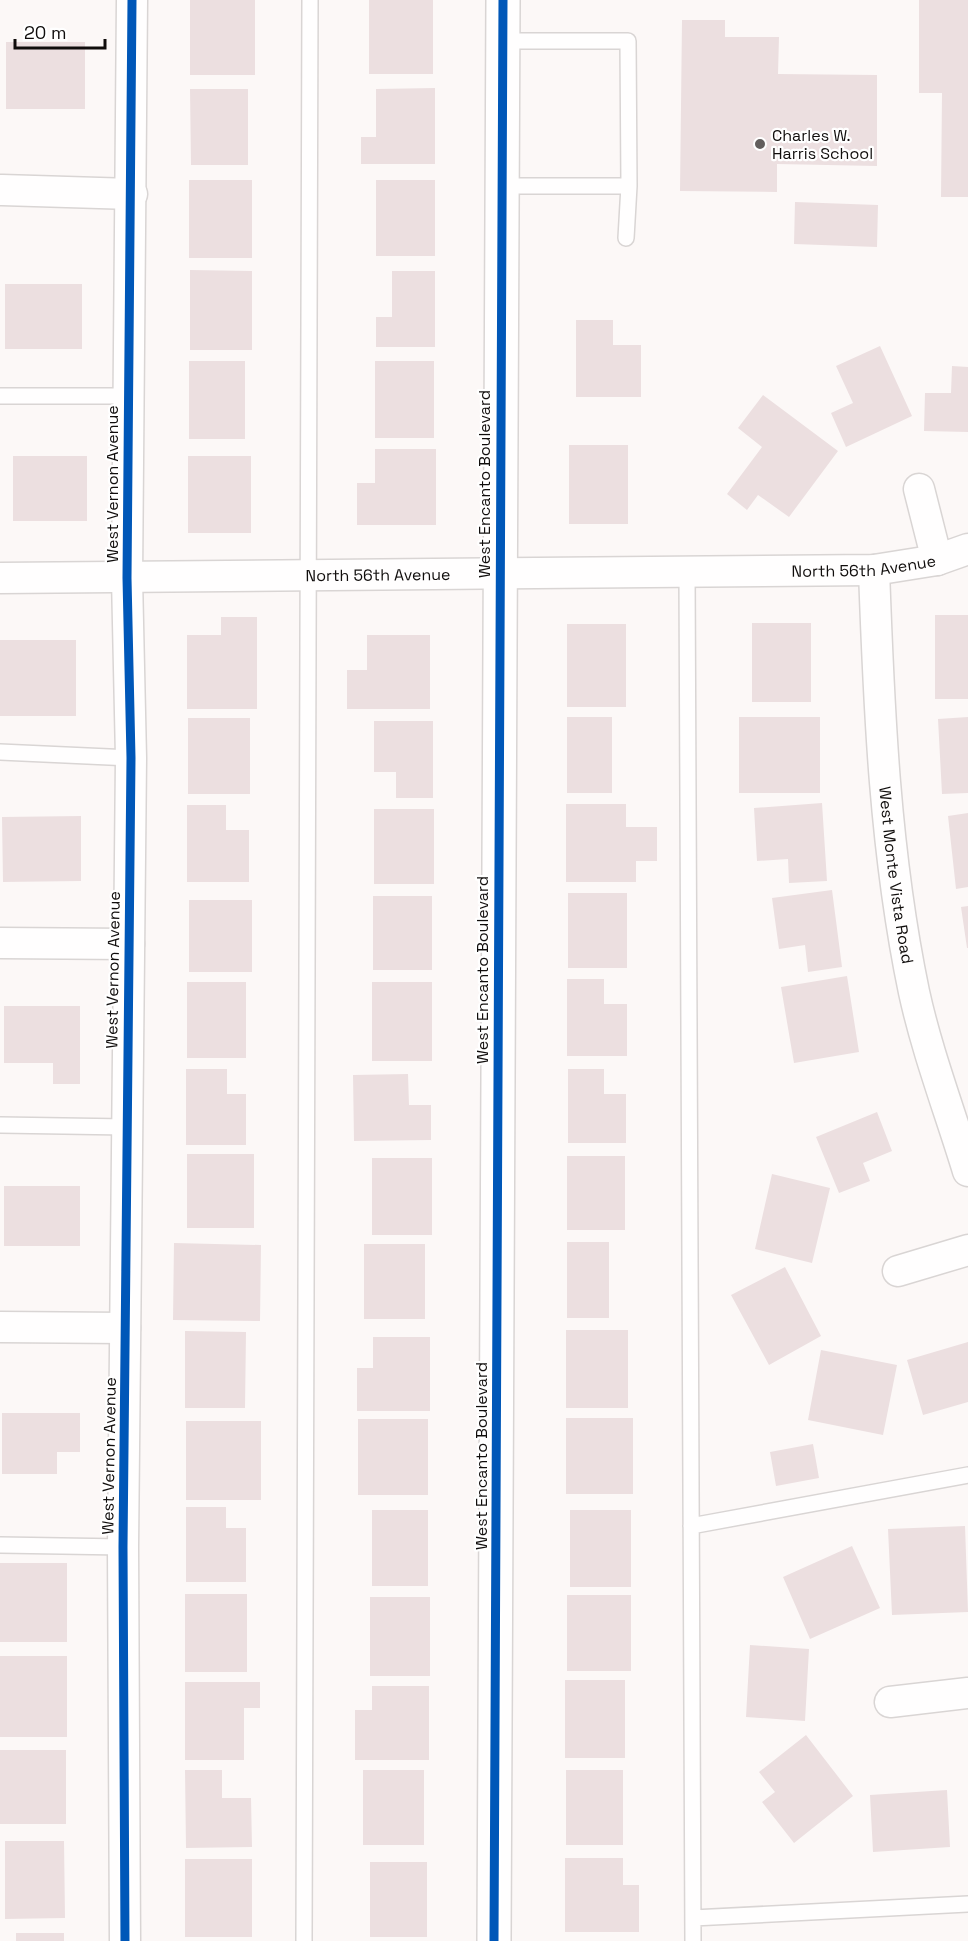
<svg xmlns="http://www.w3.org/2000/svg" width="968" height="1941" font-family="'Space Grotesk',sans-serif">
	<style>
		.building { fill: #ecdfe0 }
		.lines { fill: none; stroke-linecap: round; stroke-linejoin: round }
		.service-casing { stroke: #d9d5d4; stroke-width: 18 }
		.minor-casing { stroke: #d9d5d4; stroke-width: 33 }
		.tertiary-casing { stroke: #d9d5d4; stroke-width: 36 }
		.service { stroke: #fffefe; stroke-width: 15 }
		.minor { stroke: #fffefe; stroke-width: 30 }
		.tertiary { stroke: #fffefe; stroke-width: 33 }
		.cycleway-casing { stroke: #fff; stroke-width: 13 }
		.cycleway { stroke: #0057b8; stroke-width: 9 }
		.poi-dot { fill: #635f5e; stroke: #fff; stroke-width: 2 }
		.labels { text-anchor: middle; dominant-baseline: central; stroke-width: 4.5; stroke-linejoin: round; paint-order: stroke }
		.poi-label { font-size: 16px; fill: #100d0c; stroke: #fff; text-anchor: start }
		.street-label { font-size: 16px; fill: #100d0c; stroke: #fff }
	</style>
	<rect width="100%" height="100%" fill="#fcf8f7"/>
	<path class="building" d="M190,0H255V75H190Z
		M369,0H433V74H369Z
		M919,0H968V197H941L942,93H919Z
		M682,20H725V37H779L778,74L877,75V166L777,164V192L680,191Z
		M6,42H85V109H6Z
		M435,88V164H361V137H376V89Z
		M190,89H248V165H191Z
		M189,180H252V258H189Z
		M376,180H435V256H376Z
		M795,202L878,205L877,247L794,244Z
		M190,270L252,271V350H190Z
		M392,271H435V347H376V317H392Z
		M5,284H82V349H5Z
		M576,320H613V345H641V397H576Z
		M880,346L912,416L846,447L831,413L853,403L836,366Z
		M189,361H245V439H189Z
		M375,361H434V438H375Z
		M952,366L968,367V432L924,431L925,393H951Z
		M763,395L838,451L789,517L758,495L747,510L727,494L762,447L738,428Z
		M569,445H628V524H569Z
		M375,449H436V525H357V483H375Z
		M13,456H87V521H13Z
		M188,456H251V533H188Z
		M935,615H968V699H935Z
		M221,617H257V709H187V635H221Z
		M752,623H811V702H752Z
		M567,624H626V707H567Z
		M367,635H430V709H347V670H367Z
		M0,640H76V716H0Z
		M567,717H612V793H567Z
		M739,717H820V793H739Z
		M968,717V793L942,794L938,719Z
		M188,718H250V794H188Z
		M374,721H433V798H396V772H374Z
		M822,803L827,881L789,883L788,859L757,861L754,808Z
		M566,804H626V827H657V861H636V882H566Z
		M187,805H226V830H249V882H187Z
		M374,809H434V884H374Z
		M968,813V887L956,889L948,816Z
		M81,816V881L3,882L2,817Z
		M832,890L842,967L808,972L805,945L779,949L772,898Z
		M568,893H627V968H568Z
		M373,896H432V970H373Z
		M189,900H252V972H189Z
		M968,906V948H967L961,907Z
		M847,976L859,1052L794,1063L781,987Z
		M567,979H604V1004H627V1056H567Z
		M187,982H246V1058H187Z
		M372,982H432V1061H372Z
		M4,1006H80V1084H53V1063H4Z
		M186,1069H227V1094H246V1145H186Z
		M568,1069H604V1094H626V1143H568Z
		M408,1074L409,1105H431V1140L354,1141L353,1075Z
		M877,1112L892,1151L863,1163L870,1181L839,1193L816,1137Z
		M187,1154H254V1228H187Z
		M567,1156H625V1230H567Z
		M372,1158H432V1235H372Z
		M772,1174L830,1188L812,1263L755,1249Z
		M4,1186H80V1246H4Z
		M567,1242H609V1318H567Z
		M174,1243L261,1245L260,1321L173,1320Z
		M364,1244H425V1319H364Z
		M785,1267L821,1336L769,1365L731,1295Z
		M566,1330H628V1408H566Z
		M185,1331L246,1332L245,1408H185Z
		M373,1337H430V1411H357V1368H373Z
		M968,1342V1402L923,1415L907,1360Z
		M821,1350L897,1365L883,1435L808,1420Z
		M2,1413H80V1452H57V1474H2Z
		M566,1418H633V1494H566Z
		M358,1419H428V1495H358Z
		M186,1421H261V1500H186Z
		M813,1444L819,1478L776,1486L770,1452Z
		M186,1507H226V1528H246V1582H186Z
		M372,1510H428V1586H372Z
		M570,1510H631V1587H570Z
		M965,1526L968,1612L892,1615L888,1529Z
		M852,1546L880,1608L810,1639L783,1577Z
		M0,1563H67V1642H0Z
		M185,1594H247V1672H185Z
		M567,1595H631V1671H567Z
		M370,1597H430V1676H370Z
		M750,1645L809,1649L805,1721L746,1717Z
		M0,1656H67V1737H0Z
		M565,1680H625V1758H565Z
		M185,1682H260V1708H244V1760H185Z
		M372,1686H429V1760H355V1710H372Z
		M806,1735L853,1796L794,1843L762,1802L775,1792L759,1772Z
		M0,1750H66V1824H0Z
		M185,1770H222V1798H251L252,1847L186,1848Z
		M363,1770H424V1845H363Z
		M566,1770H623V1845H566Z
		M947,1790L950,1847L873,1852L870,1795Z
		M5,1841H64L65,1918L5,1919Z
		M565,1858H623V1885H639V1932H565Z
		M185,1859H252V1937H185Z
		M370,1862H427V1937H370Z
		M16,1933H64V1941H16Z"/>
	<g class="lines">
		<defs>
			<path id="service" d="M501,186H629L628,41H503
				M626,238L629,186
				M0,396H128
				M687,572L693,1941
				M0,752L131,758
				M0,1125L127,1127
				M691,1526L968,1475
				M0,1545L123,1547
				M693,1918L968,1904
				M304,1941L310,0"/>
			<g id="minor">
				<path d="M2,190L132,194"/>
				<path d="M919,489L937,560"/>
				<path id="s1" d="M874,570C879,712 885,853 914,992C927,1052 950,1112 968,1171"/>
				<path id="s2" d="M0,578L874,570L937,560L968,549"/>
				<path d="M0,943L129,944"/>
				<path d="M898,1271L968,1250"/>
				<path d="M0,1327L125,1328"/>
				<path d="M890,1702L968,1693"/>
				<path d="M125,1941L123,1547L131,758L127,578L132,0"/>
			</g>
			<path id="tertiary" d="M494,1941L503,0"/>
		</defs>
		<use href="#service" class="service-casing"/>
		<use href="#minor" class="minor-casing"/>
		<use href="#tertiary" class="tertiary-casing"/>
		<use href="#service" class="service"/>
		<use href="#minor" class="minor"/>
		<use href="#tertiary" class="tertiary"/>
		<defs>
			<path id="cycleway" d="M125,1941L123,1547L131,758L127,578L132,0
				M494,1941L503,0"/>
		</defs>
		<use href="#cycleway" class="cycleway-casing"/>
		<use href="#cycleway" class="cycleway"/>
	</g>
	<circle class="poi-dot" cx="760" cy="144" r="6"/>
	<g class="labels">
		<g class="poi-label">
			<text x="772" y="135">Charles W.<tspan x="772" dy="18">Harris School</tspan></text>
		</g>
		<g class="street-label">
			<text transform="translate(112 484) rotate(-90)">West Vernon Avenue</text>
			<text transform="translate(484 484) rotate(-90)">West Encanto Boulevard</text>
			<text stroke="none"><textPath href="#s2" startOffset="864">North 56th Avenue</textPath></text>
			<text stroke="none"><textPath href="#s2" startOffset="378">North 56th Avenue</textPath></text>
			<text stroke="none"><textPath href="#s1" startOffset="306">West Monte Vista Road</textPath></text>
			<text transform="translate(113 970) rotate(-89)">West Vernon Avenue</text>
			<text transform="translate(482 970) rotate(-90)">West Encanto Boulevard</text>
			<text transform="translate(109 1456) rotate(-89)">West Vernon Avenue</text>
			<text transform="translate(481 1456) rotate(-90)">West Encanto Boulevard</text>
		</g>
	</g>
	<path d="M15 39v9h90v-9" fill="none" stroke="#100d0c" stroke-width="3"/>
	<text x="24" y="39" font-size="18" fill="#100d0c" stroke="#ffffff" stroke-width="4.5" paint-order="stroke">20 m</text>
</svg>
